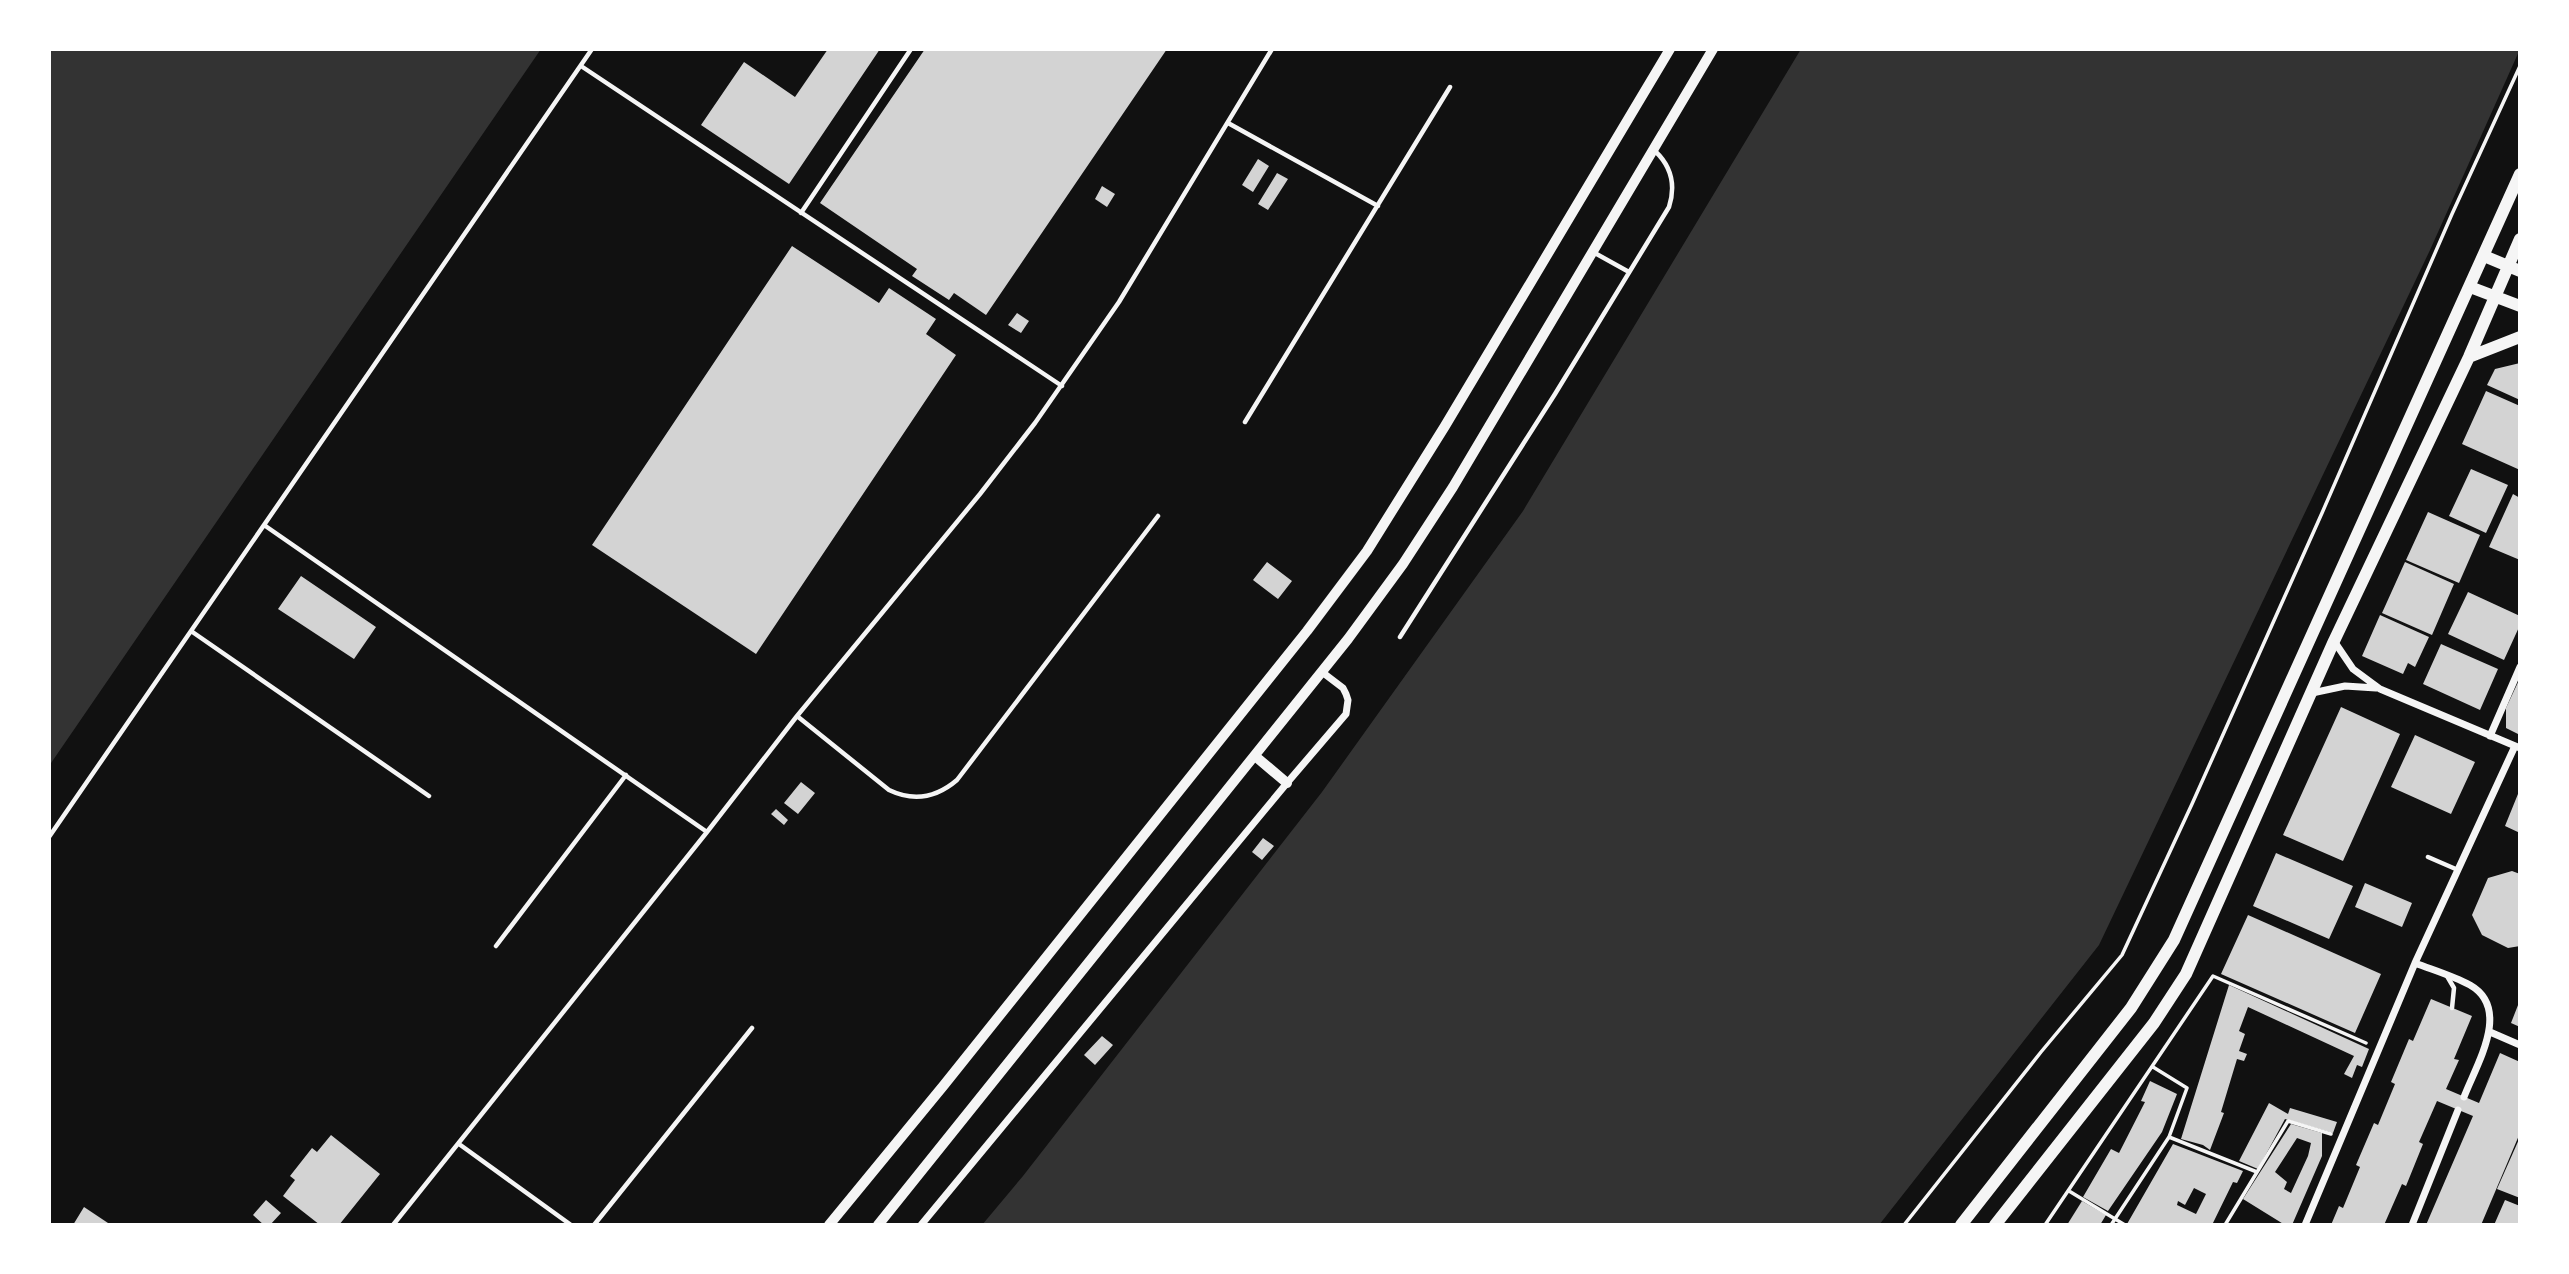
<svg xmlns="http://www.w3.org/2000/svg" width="2569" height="1274" font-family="Spectral,serif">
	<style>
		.water { fill: #333 }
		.building { fill: #d3d3d3; fill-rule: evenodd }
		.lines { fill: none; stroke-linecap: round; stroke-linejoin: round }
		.path { stroke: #f5f5f5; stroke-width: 3.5 }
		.service { stroke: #f5f5f5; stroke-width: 4.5 }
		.minor { stroke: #f5f5f5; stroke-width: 7 }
		.tertiary { stroke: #f5f5f5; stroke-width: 10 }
		.secondary { stroke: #f5f5f5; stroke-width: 12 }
	</style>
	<rect width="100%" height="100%" fill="#111"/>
	<path class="water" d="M49,49H541L49,766Z
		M1801,49H2520L2430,250L2099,945L1879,1225H982L1023,1176L1322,792L1523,511Z"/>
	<path class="building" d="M828,49H880L789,184L701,125L744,62L795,97Z
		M925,49H1167L986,315L954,293L949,300L912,276L917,269L820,203Z
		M1258,159L1269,166L1253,192L1242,185Z
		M1277,173L1288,179L1268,210L1258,204Z
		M1102,186L1115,194L1107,207L1095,199Z
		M792,246L879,303L889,288L936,319L926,334L956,355L756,654L592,545Z
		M1017,313L1029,321L1021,333L1008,325Z
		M2520,363V400L2487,385L2495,369Z
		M2486,391L2520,406V470L2462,444Z
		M2471,469L2508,485L2486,533L2449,516Z
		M2513,494L2520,498V560L2489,547Z
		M2428,512L2480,535L2459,583L2406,560Z
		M1267,562L1292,581L1278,599L1253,580Z
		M2405,562L2454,584L2432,635L2382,613Z
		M301,576L376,627L354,659L278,609Z
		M2468,592L2520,616V625L2504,660L2448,634Z
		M2380,615L2429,637L2415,667L2408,663L2403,674L2362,656Z
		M2441,644L2498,669L2480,710L2423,684Z
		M2520,678V735L2506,728V708Z
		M2341,707L2400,734L2343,861L2283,835Z
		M2415,735L2475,762L2451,814L2391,787Z
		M801,782L815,793L798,814L784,803Z
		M2520,789V833L2505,826Z
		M776,809L788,820L784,825L771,814Z
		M1263,838L1274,846L1262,860L1252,852Z
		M2276,853L2353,886L2329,939L2253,906Z
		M2512,871L2520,874V946L2508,948L2482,935L2472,915L2488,878Z
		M2365,883L2412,903L2402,927L2355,907Z
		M2248,915L2381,974L2355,1033L2221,974Z
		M2229,985L2369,1049L2362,1067L2357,1065L2352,1078L2344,1074L2354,1056L2248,1007L2239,1031L2245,1034L2239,1051L2247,1054L2244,1061L2237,1059L2221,1112L2224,1113L2210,1150L2203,1145L2181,1139Z
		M2431,999L2472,1016L2454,1059L2459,1060L2446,1089L2479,1103L2500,1053L2520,1062V1133L2481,1225H2426L2473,1116L2437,1101L2419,1142L2423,1144L2406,1186L2402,1184L2384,1225H2331L2339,1206L2343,1208L2360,1167L2356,1165L2374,1123L2378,1125L2395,1084L2391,1082L2409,1039L2413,1041Z
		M2520,1000V1027L2511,1023Z
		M1102,1036L1113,1045L1095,1065L1084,1055Z
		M2150,1081L2177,1094L2162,1132L2108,1211L2083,1197L2111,1149L2119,1153L2145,1102L2141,1101Z
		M2269,1103L2288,1114L2290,1108L2337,1122L2333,1133L2285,1119L2258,1169L2239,1161Z
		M2291,1124L2322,1133V1156L2292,1225H2285L2243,1199ZM2297,1138L2311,1143L2308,1156L2291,1193L2284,1189L2287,1182L2275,1172Z
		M331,1135L380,1174L339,1225H320L283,1196L295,1180L290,1176L312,1148L317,1152Z
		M2520,1137V1198L2497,1189Z
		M2173,1144L2243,1171L2237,1183L2233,1182L2212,1225L2127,1224ZM2194,1188L2206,1194L2196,1214L2177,1205L2178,1201L2185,1205Z
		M266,1200L281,1213L270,1225H264L253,1215Z
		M2505,1200L2520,1206V1225H2494Z
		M2082,1201L2106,1215L2100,1225H2067Z
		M84,1207L111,1225H73Z"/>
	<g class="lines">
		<path class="path" d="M2169,1137L2257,1172
			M2069,1191L2125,1225
			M1904,1225L2041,1052L2122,955L2192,804L2322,513L2452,214L2520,66
			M2045,1225L2213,976L2366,1043
			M2111,1225L2169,1137L2187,1088L2153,1067
			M2225,1225L2288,1121L2331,1134"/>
		<path class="service" d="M581,66L1062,386
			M1228,123L1378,206
			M801,213L911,49
			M1593,252L1629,272
			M1245,422L1450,87
			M264,525L707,832
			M191,631L429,796
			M1400,637L1555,394L1669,207C1676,185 1672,167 1655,151
			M797,716L889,790C914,802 936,798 957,780L1158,516
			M49,837L592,49
			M2428,857L2458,870
			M496,946L626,775
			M2447,976L2454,988L2452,1008
			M459,1144L571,1225
			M393,1225L707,832L797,716L980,494L1035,423L1119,302L1272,49
			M594,1225L752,1028"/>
		<path class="minor" d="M2334,641L2353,669L2380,689L2520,748
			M2312,693L2345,686L2376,688
			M2490,736L2520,667
			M2415,963C2433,970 2453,976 2470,985C2512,1009 2476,1065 2464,1097
			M2490,1032L2520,1045
			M921,1225L1287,783L1346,714L1348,700L1346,694L1343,688L1322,672
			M2305,1225L2415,963L2515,746
			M2412,1225L2458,1110"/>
		<path class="tertiary" d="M1255,756L1287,783
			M829,1225L944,1085L1307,631L1367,551L1445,426L1670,49
			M878,1225L1348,639L1403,564L1453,487L1713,49"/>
		<path class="secondary" d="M2484,256L2520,271
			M2470,287L2520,306
			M2469,357L2520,337
			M1961,1225L2131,1008L2174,940L2520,174
			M1995,1225L2154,1023L2186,974L2334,641L2469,357L2520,239"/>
	</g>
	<rect width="2569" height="1274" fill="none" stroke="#ffffff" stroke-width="102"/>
</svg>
